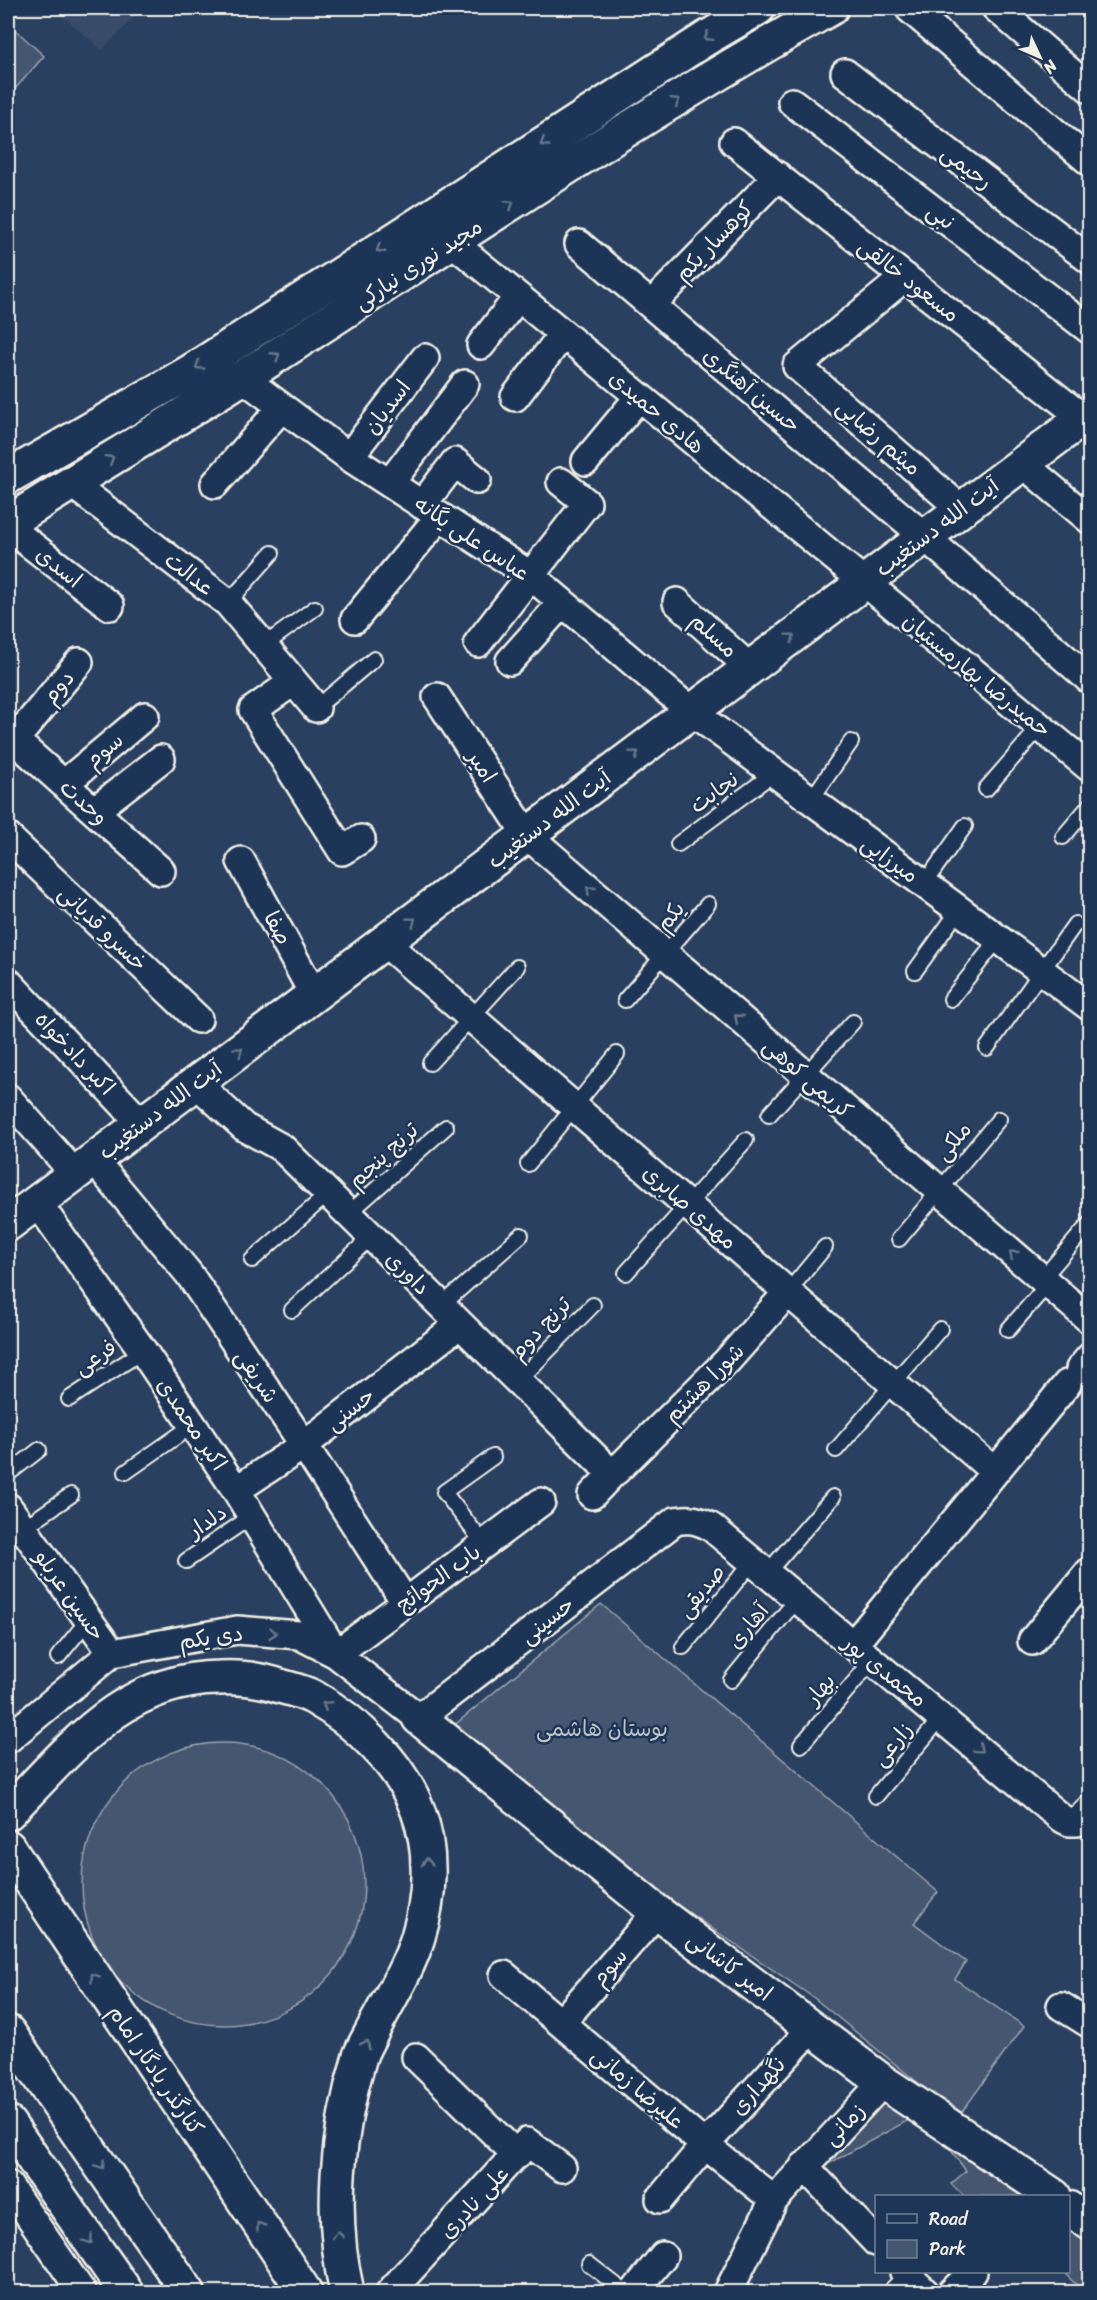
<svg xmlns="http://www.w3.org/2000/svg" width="1097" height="2300" font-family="Sriracha,'Playpen Sans Arabic',sans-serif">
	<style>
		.built { fill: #374c69 }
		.green { fill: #445771; stroke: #9ca4ac; stroke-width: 1.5 }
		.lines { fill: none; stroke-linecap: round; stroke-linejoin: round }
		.service-casing { stroke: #f4f1e8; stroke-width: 18 }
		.minor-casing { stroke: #f4f1e8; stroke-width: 32 }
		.tertiary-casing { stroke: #f4f1e8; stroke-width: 38 }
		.secondary-casing { stroke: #f4f1e8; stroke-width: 38 }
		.primary-casing { stroke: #f4f1e8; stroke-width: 38 }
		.trunk-casing { stroke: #f4f1e8; stroke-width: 38 }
		.service { stroke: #1d3557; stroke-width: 14 }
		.minor { stroke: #1d3557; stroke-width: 27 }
		.tertiary { stroke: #1d3557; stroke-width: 33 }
		.secondary { stroke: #1d3557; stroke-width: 33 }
		.primary { stroke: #1d3557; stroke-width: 33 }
		.trunk { stroke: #1d3557; stroke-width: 33 }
		.oneway { stroke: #68778a }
		.labels { text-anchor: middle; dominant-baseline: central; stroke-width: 5; stroke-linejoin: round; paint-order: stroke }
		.street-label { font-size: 22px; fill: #f4f1e8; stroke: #1d3557 }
		.park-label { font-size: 22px; fill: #bfc3c4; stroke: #1d3557 }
	</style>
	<rect width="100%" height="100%" fill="#2a4060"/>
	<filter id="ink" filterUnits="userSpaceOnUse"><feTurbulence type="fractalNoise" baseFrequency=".0167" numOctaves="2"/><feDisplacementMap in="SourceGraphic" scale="12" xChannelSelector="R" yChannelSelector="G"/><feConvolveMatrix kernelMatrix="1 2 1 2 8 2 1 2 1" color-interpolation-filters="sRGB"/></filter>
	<g filter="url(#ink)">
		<path class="built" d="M54,8H143L102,50Z"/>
		<path class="green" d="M8,23L44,56L8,97Z
			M601,1604L938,1892L914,1923L966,1962L955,1979L1024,2026L959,2116L814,1998L624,1868L452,1727Z
			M82 1884a141 141 0 1 1 282 0a141 141 0 1 1-282 0Z
			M885,2090L918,2115L808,2175Z
			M931,2123L1039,2196H964L951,2184L966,2171Z
			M1069,2220L1089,2237V2292H1084L1063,2272H1068Z"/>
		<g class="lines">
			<defs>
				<path id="service" d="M228,603L272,553
					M263,646L315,608
					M316,708L374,659
					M986,789L1039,728
					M811,800L851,742
					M1063,837L1090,805
					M678,844L774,773
					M924,884L965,826
					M915,971L959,910
					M951,999L998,939
					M625,1000L708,904
					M987,1048L1075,924
					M430,1063L517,967
					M769,1115L853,1022
					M528,1164L617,1054
					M348,1214L446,1127
					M899,1239L999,1119
					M252,1260L328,1194
					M626,1273L746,1140
					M1042,1279L1090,1223
					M788,1292L825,1247
					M441,1306L521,1235
					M292,1310L371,1237
					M1008,1330L1048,1284
					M518,1381L593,1305
					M69,1399L143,1351
					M836,1450L940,1329
					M126,1472L193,1425
					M8,1474L39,1450
					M23,1528L71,1495
					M484,1544L444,1492L493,1457
					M186,1561L252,1516
					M766,1574L833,1497
					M683,1647L752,1562
					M58,1657L88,1620
					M731,1680L797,1599
					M801,1745L872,1661
					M876,1796L941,1718
					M589,2264L625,2292
					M889,2292L907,2274"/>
				<path id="minor" d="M996,8L1090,89
					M910,9L1090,162
					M845,73L1090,260
					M792,102L1090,330
					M734,142L1083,418
					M452,242L1090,768
					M579,244L924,536L1090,680
					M905,277L797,366L961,509
					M651,305L778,176
					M481,345L518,297
					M243,378L349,457L530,575L691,711L1090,1007
					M515,397L563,334
					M349,457L425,358
					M586,461L639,397
					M1022,463L1090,520
					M71,483L228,603L316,708
					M390,483L465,384
					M215,484L282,407
					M422,505L455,462L477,480
					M8,527L110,606
					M677,602L750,668
					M355,619L439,517
					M478,643L587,503L561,482
					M510,661L562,603
					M293,682L253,710L342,851L361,839
					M437,697L527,835L1090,1320
					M8,734L161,871
					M8,748L79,662
					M64,784L145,716
					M94,811L161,759
					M8,837L198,1019
					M241,861L314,995
					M384,942L995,1472
					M8,982L142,1124
					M196,1083L244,1127L282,1148L612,1474L592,1495
					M8,1098L75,1174
					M94,1160L189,1274L304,1445L405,1602
					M37,1202L143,1351L236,1490L336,1654L541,1502
					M1080,1369L1090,1357
					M616,1471L727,1361L788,1292
					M236,1490L304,1445L460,1324
					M8,1507L112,1653
					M1032,1641L1090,1571
					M853,1645L1067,1384
					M8,1739L112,1653L237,1630L299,1635L336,1654L419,1718L675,1521C690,1518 698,1520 711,1527L1061,1818L1069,1822H1077L1090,1809
					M504,1975L705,2145L774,2200
					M1061,2006L1090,2024
					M561,2023L657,1912
					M416,2057L517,2155
					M804,2166L876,2242
					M8,2185L82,2292
					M660,2199L705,2145L812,2028
					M904,2272L925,2292
					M390,2292L527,2142L562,2168
					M634,2292L663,2256
					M728,2292L774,2200L883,2082
					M952,2292L973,2272"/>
				<path id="tertiary" d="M8,1224L1090,413
					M419,1718L657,1912L883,2082L1054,2196
					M1068,2208L1090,2223"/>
				<path id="secondary" d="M8,477L190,372L705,39L758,8
					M8,523C95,467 185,415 273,358C457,239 640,115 831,8"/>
				<path id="primary" d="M8,1847L305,2292
					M8,2032L188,2292"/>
				<path id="trunk" d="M8,1813C70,1750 122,1679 219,1678C240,1677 260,1679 280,1686C291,1689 303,1692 313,1697C356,1721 401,1764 418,1811C433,1851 430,1898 418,1937C409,1967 391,1996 376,2024C371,2034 364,2045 360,2056C337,2132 329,2215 347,2292
					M8,2123L126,2292"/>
			</defs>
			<use href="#service" class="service-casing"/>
			<use href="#minor" class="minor-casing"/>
			<use href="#tertiary" class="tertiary-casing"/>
			<use href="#secondary" class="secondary-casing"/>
			<use href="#primary" class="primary-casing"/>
			<use href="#trunk" class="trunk-casing"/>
			<use href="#service" class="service"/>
			<use href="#minor" class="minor"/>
			<use href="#tertiary" class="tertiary"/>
			<use href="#secondary" class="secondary"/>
			<use href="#primary" class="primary"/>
			<use href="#trunk" class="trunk"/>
		</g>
		<defs><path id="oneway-chevron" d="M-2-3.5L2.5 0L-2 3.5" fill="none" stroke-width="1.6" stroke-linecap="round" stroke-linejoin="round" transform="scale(1.5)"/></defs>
		<g class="oneway">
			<use href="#oneway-chevron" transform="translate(708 37) rotate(148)"/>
			<use href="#oneway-chevron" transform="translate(676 101) rotate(-32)"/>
			<use href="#oneway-chevron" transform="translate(544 143) rotate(147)"/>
			<use href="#oneway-chevron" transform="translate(510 204) rotate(-33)"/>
			<use href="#oneway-chevron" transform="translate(380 249) rotate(147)"/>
			<use href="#oneway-chevron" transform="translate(276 356) rotate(-33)"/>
			<use href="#oneway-chevron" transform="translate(199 366) rotate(147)"/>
			<use href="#oneway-chevron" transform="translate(110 459) rotate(-32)"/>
			<use href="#oneway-chevron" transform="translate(791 637) rotate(-37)"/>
			<use href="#oneway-chevron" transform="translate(635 754) rotate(-37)"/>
			<use href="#oneway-chevron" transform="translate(590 890) rotate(-139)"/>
			<use href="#oneway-chevron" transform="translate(412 921) rotate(-37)"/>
			<use href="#oneway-chevron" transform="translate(738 1018) rotate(-139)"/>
			<use href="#oneway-chevron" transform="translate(239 1051) rotate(-37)"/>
			<use href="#oneway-chevron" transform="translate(1013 1254) rotate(-139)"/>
			<use href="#oneway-chevron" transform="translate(273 1633) rotate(5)"/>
			<use href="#oneway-chevron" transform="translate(326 1705) rotate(-148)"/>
			<use href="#oneway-chevron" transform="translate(979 1749) rotate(40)"/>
			<use href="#oneway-chevron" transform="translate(427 1862) rotate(-92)"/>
			<use href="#oneway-chevron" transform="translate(94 1977) rotate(-124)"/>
			<use href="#oneway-chevron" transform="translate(366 2044) rotate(-62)"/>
			<use href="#oneway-chevron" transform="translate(101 2165) rotate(56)"/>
			<use href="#oneway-chevron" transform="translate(260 2226) rotate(-124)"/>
			<use href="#oneway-chevron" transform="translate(338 2235) rotate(-96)"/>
			<use href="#oneway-chevron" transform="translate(89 2240) rotate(55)"/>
		</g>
	</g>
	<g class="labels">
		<g class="street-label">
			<text transform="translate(967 167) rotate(37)">رحیمی</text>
			<text transform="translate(941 216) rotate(37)">نبی</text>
			<text transform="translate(714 241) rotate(-46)">کوهسار یکم</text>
			<text transform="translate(418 264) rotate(-33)">مجید نوری نیارکی</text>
			<text transform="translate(909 280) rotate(38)">مسعود خالقی</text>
			<text transform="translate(752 390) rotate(40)">حسین آهنگری</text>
			<text transform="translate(387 407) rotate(-53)">اسدیان</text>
			<text transform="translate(657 412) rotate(40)">هادی حمیدی</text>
			<text transform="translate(879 437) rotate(41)">میثم رضایی</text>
			<text transform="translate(937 527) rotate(-37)">آیت الله دستغیب</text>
			<text transform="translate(472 538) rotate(34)">عباس علی یگانه</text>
			<text transform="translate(59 567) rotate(38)">اسدی</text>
			<text transform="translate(190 574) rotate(38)">عدالت</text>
			<text transform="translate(714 635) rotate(42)">مسلم</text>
			<text transform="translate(977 675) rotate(39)">حمیدرضا بهارمستیان</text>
			<text transform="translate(58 687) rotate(-50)">دوم</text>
			<text transform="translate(104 750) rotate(-40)">سوم</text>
			<text transform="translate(482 766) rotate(57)">امیر</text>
			<text transform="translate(714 792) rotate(-36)">نجابت</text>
			<text transform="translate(84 802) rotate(42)">وحدت</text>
			<text transform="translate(549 819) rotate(-37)">آیت الله دستغیب</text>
			<text transform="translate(890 859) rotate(36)">میرزایی</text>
			<text transform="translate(670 916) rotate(-50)">یکم</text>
			<text transform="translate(103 928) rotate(44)">خسرو قدیانی</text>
			<text transform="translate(278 928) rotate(62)">صفا</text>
			<text transform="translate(75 1053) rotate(47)">اکبر دادخواه</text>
			<text transform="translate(808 1078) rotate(41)">کریمی کوهی</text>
			<text transform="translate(160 1110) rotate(-37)">آیت الله دستغیب</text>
			<text transform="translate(953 1141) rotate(-50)">ملکی</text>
			<text transform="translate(383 1155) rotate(-42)">ترنج پنجم</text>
			<text transform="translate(690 1207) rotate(41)">مهدی صابری</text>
			<text transform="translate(408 1273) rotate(44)">داوری</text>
			<text transform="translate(540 1328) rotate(-46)">ترنج دوم</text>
			<text transform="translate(95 1357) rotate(-33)">فرعی</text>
			<text transform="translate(257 1376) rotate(56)">شریفی</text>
			<text transform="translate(704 1383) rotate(-45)">شورا هشتم</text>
			<text transform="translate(350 1409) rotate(-38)">حسنی</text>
			<text transform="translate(192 1424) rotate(56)">اکبر محمدی</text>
			<text transform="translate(207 1521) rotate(-34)">دلدار</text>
			<text transform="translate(438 1578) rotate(-36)">باب الحوائج</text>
			<text transform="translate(701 1591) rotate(-51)">صدیقی</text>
			<text transform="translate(70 1595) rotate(55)">حسین عربلو</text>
			<text transform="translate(547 1620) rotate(-38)">حسینی</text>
			<text transform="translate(748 1626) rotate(-51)">آهاری</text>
			<text transform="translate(211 1637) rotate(-8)">دی یکم</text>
			<text transform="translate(885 1671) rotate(39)">محمدی پور</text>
			<text transform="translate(820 1689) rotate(-50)">بهار</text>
			<text transform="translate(892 1744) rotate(-50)">زارعی</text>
			<text transform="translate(730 1966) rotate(37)">امیر کاشانی</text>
			<text transform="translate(609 1967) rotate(-49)">سوم</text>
			<text transform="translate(156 2070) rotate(56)">کنارگذر یادگار امام</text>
			<text transform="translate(758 2086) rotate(-48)">نگهداری</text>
			<text transform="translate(638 2088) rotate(40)">علیرضا زمانی</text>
			<text transform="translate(844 2124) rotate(-46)">زمانی</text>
			<text transform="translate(474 2202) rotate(-47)">علی نادری</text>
		</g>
		<g class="park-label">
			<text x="602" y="1728">بوستان هاشمی</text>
		</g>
	</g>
	<rect width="1097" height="2300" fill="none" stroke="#1d3557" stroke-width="30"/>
	<rect x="15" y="15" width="1067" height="2270" fill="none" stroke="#f4f1e8" stroke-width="2" filter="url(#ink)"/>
	<rect x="875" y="2195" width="195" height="78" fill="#1d3557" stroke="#738091" stroke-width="1.5"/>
	<rect x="887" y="2214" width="30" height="9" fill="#1d3557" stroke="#738091" stroke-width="1.5"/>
	<text x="929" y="2225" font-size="18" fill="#f4f1e8">Road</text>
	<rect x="887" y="2240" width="30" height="18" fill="#445771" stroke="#738091" stroke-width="1.5"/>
	<text x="929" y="2255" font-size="18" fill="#f4f1e8">Park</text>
	<g transform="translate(1040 57) rotate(134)" stroke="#1d3557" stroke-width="4.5" paint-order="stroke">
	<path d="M0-4.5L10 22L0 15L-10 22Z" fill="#f4f1e8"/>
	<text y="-9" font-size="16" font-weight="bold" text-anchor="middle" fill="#f4f1e8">N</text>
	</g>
</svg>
